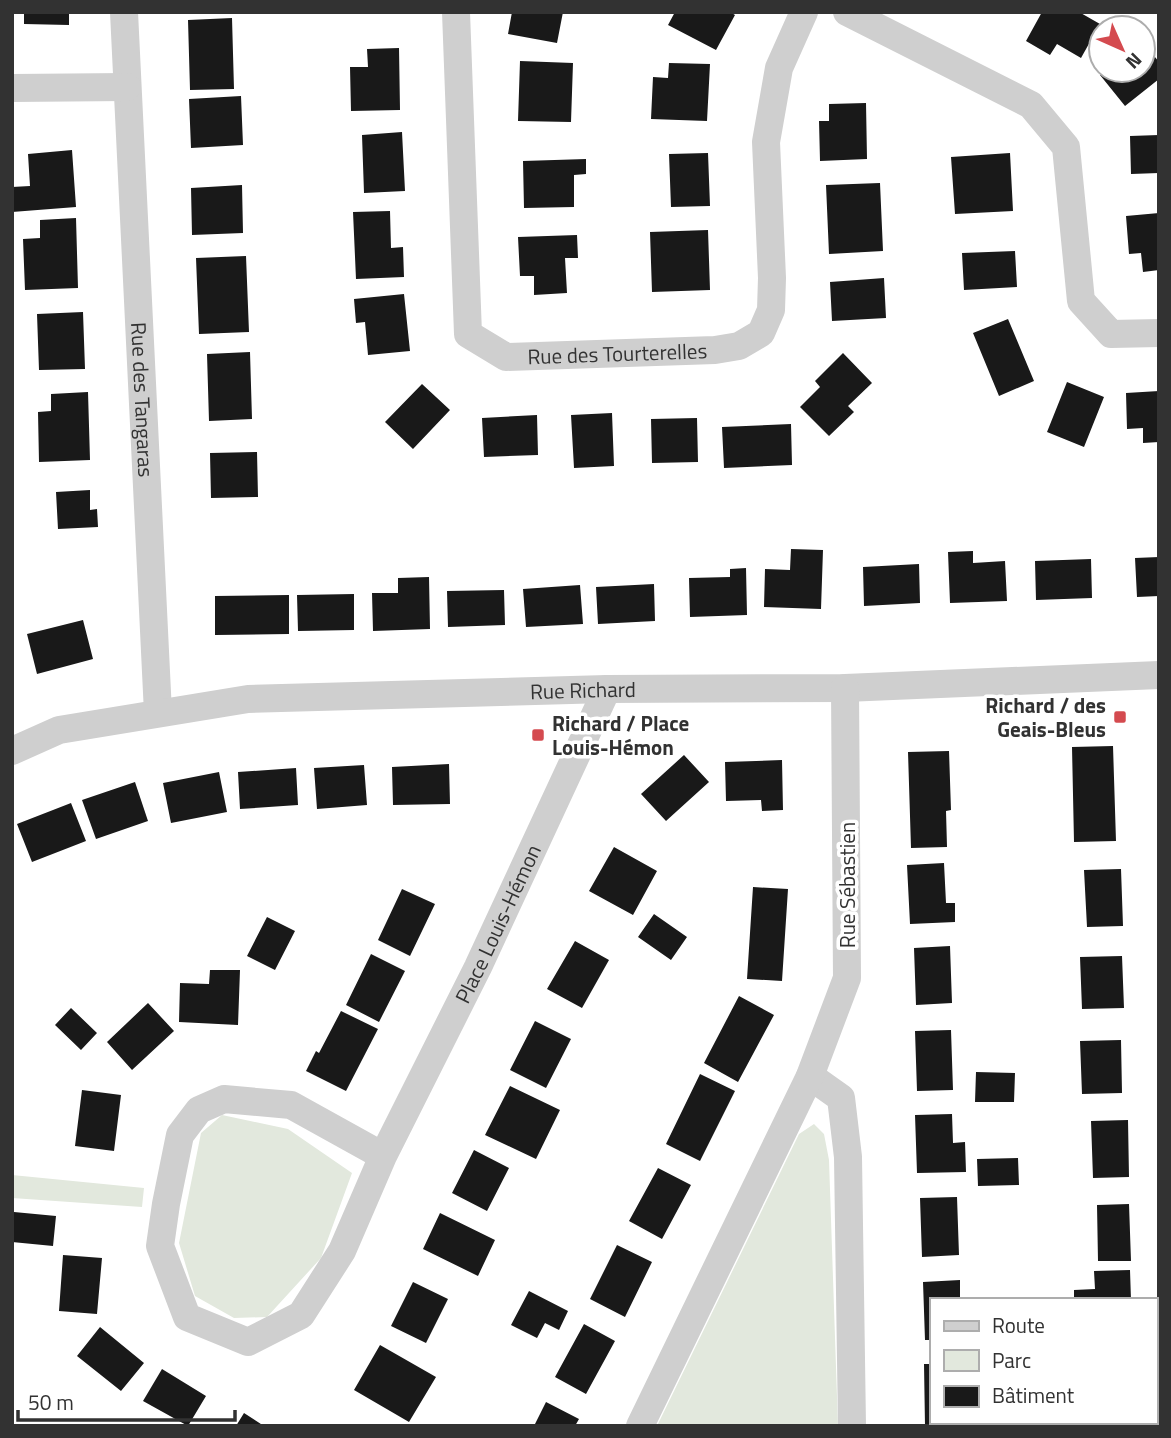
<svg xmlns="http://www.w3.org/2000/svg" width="1171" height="1438" font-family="'Titillium Web',sans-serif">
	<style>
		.green { fill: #e2e8dd }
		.building { fill: #191919 }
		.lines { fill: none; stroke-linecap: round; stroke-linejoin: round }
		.minor { stroke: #cfcfcf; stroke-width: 28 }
		.poi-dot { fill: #d44a4f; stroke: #fff; stroke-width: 2.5 }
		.labels { text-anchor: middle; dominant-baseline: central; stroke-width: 7; stroke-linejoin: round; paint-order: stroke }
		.street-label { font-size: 21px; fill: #323232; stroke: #fff }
		.poi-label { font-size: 21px; font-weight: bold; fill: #323232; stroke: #fff; text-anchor: end }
	</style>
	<rect width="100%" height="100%" fill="#fff"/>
	<path class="green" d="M222,1115L288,1129L352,1173L321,1258L267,1317L234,1318L195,1296L179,1243L201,1133Z
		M814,1124L824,1134L829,1160L838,1426H657L799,1134Z
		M12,1175L144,1188L142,1207L12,1198Z"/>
	<path class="building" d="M24,12H69V25L24,24Z
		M512,12H563L557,43L508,34Z
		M675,12H730L735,15L716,50L668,25Z
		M1042,12H1079L1100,24L1081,58L1057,44L1050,55L1026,41Z
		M232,18L234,89L190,90L188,20Z
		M1143,42L1159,62V79L1125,106L1100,75L1107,70H1143Z
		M399,48L400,110L351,111L350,67H368L367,49Z
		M520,61L573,63L571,122L518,121Z
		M669,63L710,64L707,121L651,119L653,77L668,78Z
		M241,96L243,145L191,148L189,99Z
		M866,103L867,159L820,161L819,121H829V104Z
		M402,132L405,191L364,193L362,135Z
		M1159,135V173L1131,174L1130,136Z
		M72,150L76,207L12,212V187L30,186L28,154Z
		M708,153L710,206L671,207L669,154Z
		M1010,153L1013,211L955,214L951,157Z
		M586,159V174L574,175V207L524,208L523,161Z
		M880,183L883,251L829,254L826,185Z
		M242,185L243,233L192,235L191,188Z
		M390,211L391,248L403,247L404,277L356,279L353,212Z
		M1159,213V270L1143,272L1141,253L1129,254L1126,216Z
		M76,218L78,288L25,290L23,239L40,238V220Z
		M708,230L710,290L652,292L650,232Z
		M577,235L578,258H565L567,293L534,295V276H520L518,237Z
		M1015,251L1017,287L964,290L962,253Z
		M246,256L249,332L199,334L196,258Z
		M884,278L886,318L832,321L830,282Z
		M404,294L410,351L368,355L365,322L356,323L354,299Z
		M83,312L85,369L39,370L37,314Z
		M1008,319L1034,381L999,396L973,333Z
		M250,352L252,419L209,421L207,354Z
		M843,353L872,383L848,406L854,412L829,436L800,407L820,387L815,381Z
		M1067,382L1104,397L1084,447L1047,432Z
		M422,384L450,410L413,449L385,422Z
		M1159,391V442L1143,443V428L1127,429L1126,393Z
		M88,392L90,460L39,462L38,412L51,411V394Z
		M612,413L614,466L574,468L571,415Z
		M537,415L538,455L484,457L482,418Z
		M697,418L698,462L652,463L651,419Z
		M791,424L792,465L724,468L722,427Z
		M257,452L258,497L211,498L210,453Z
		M90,490V510L97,509L98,527L58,529L56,492Z
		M791,549L823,550L821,609L764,607L765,569L790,570Z
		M973,551V563L1005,561L1007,601L950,603L948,552Z
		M1159,557V596L1137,597L1135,558Z
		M1091,559L1092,598L1036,600L1035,561Z
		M919,564L920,603L864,606L863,567Z
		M746,568L747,615L690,617L689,578L730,577V569Z
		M429,577L430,629L373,631L372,593H398V578Z
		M654,584L655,621L598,624L596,587Z
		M580,585L583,624L526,627L523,589Z
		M504,590L505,625L448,627L447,591Z
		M354,594V630L298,631L297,595Z
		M289,595V634L215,635V596Z
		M83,620L93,659L37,674L27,634Z
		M1113,746L1116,841L1074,842L1072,747Z
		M949,751L951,810L946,811L947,847L911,848L908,752Z
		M684,755L709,782L666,821L641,794Z
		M782,760L783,810L762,811L761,800L726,801L725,762Z
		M449,764L450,804L393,805L392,767Z
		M364,765L367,805L317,809L314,768Z
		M296,768L298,805L240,809L238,772Z
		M219,772L227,812L171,823L163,783Z
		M135,782L148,821L96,839L82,800Z
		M71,803L86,841L32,862L17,824Z
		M614,847L657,871L633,915L589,891Z
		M944,863L946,903H955V922L910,924L907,865Z
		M1121,869L1123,926L1087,927L1084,870Z
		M753,887L788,889L782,981L747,979Z
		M402,889L435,904L410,956L378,940Z
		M654,914L687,937L671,960L638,937Z
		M267,917L295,931L275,970L247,956Z
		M575,941L609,960L582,1008L547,989Z
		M950,946L952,1003L916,1005L914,948Z
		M371,954L405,971L379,1022L346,1005Z
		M1122,956L1124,1008L1082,1009L1080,957Z
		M210,970H240L238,1025L179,1022L180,983L209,984Z
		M739,996L774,1015L738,1082L704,1063Z
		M148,1003L174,1031L132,1070L107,1042Z
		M71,1008L97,1033L81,1050L55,1025Z
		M341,1011L378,1029L346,1091L306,1071L316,1051L319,1053Z
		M535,1021L571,1039L546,1088L510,1070Z
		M951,1030L953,1090L917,1091L915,1031Z
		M1121,1040L1122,1093L1082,1094L1080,1041Z
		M976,1072L1015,1073L1014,1102H975Z
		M700,1074L735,1091L700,1161L666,1144Z
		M510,1086L560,1110L536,1159L485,1135Z
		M82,1090L121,1095L114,1151L75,1146Z
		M952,1114L953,1143L965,1142L966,1172L917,1173L915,1115Z
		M1128,1120L1129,1177L1093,1178L1091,1121Z
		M474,1150L509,1168L487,1211L452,1193Z
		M1018,1158L1019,1185L978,1186L977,1159Z
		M658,1168L691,1185L662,1239L629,1221Z
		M957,1197L959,1255L922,1257L920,1198Z
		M1129,1204L1131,1261H1098L1097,1205Z
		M14,1212L56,1216L53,1246L12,1242Z
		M440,1213L495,1240L478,1276L423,1249Z
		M617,1245L652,1262L625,1317L590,1299Z
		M63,1255L102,1258L97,1314L59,1311Z
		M1130,1270L1131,1300H1074V1290L1095,1289L1094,1271Z
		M960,1280V1300H931V1340H925L923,1282Z
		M413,1282L448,1299L426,1343L391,1326Z
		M529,1291L568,1311L559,1330L545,1323L537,1338L511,1325Z
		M584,1324L615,1341L586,1394L555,1377Z
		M100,1327L144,1363L121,1391L77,1356Z
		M380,1345L436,1377L409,1422L354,1390Z
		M924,1364H931V1422H962V1426H925Z
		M162,1369L206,1396L188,1426L143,1401Z
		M546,1402L579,1419L575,1426H534Z
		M244,1413L264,1426H236Z
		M1097,1422H1133V1426H1097Z"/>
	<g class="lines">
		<g class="minor">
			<path id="s1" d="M124,12L158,713"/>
			<path id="s2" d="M456,12L468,334L506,357L715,350L739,346L761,333L771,310L772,278L766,142L779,68L804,12"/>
			<path d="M847,12L1031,105L1066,147L1081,301L1111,334L1159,333"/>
			<path d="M12,88L127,87"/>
			<path id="s3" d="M12,751L59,730L248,699L607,689L845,688L1159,675"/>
			<path d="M810,1076L841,1098L848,1157L852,1426"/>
			<path id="s4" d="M383,1156L291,1105L224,1099L199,1110L180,1135L166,1204L160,1246L187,1317L248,1342L301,1315L342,1251L383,1156L478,967L607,689"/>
			<path d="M640,1426L810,1076L847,978L845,688"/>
		</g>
	</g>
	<g class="poi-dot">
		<rect x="1113" y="710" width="14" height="14" rx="3.5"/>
		<rect x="531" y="728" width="14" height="14" rx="3.5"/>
	</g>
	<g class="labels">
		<g class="street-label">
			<text stroke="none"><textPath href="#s2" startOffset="478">Rue des Tourterelles</textPath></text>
			<text stroke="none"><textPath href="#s1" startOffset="388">Rue des Tangaras</textPath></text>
			<text stroke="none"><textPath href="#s3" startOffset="578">Rue Richard</textPath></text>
			<text transform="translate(847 885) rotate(-90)">Rue Sébastien</text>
			<text stroke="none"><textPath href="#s4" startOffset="984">Place Louis-Hémon</textPath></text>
		</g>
		<g class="poi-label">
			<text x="1106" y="705">Richard / des<tspan x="1106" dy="24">Geais-Bleus</tspan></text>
			<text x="552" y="723" text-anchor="start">Richard / Place<tspan x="552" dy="24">Louis-Hémon</tspan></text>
		</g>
	</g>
	<rect width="1171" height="1438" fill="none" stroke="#323232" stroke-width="28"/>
	<rect x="930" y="1298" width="228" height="126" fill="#ffffff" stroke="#adadad" stroke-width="2"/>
	<rect x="944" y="1321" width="35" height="10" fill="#cfcfcf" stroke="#adadad" stroke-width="2"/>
	<text x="992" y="1333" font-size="21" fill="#323232">Route</text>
	<rect x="944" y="1350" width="35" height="21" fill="#e2e8dd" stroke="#adadad" stroke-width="2"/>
	<text x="992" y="1368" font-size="21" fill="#323232">Parc</text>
	<rect x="944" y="1386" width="35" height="21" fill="#191919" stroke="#adadad" stroke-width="2"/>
	<text x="992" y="1403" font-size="21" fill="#323232">Bâtiment</text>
	<g transform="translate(1122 49) rotate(135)"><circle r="33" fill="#ffffff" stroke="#adadad" stroke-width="2"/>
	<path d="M0-5L12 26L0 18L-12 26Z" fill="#d44a4f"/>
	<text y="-10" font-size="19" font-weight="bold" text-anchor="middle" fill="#323232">N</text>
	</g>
	<path d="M18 1410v10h217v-10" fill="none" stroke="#323232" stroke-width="3.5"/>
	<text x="28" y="1410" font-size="21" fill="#323232" stroke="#ffffff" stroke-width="5" paint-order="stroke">50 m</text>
</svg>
